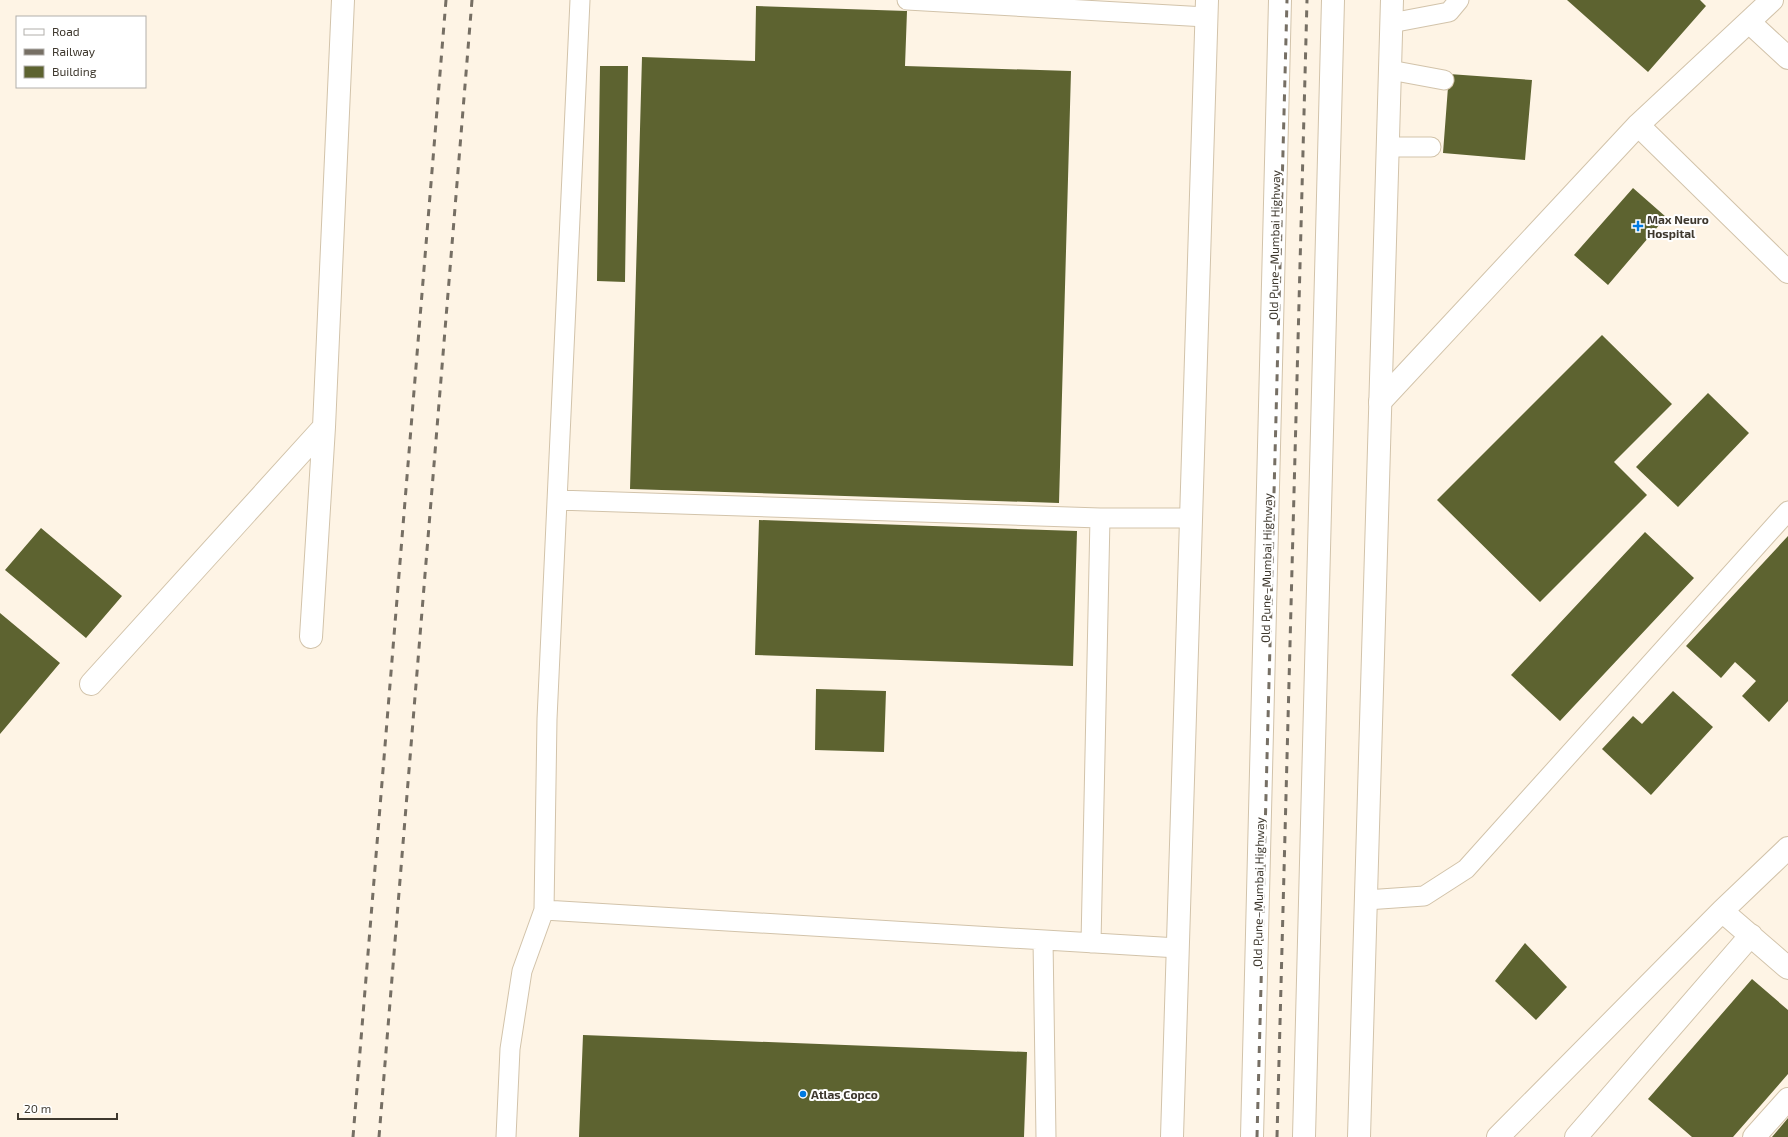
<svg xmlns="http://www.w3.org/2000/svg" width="1788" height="1137" font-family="'Exo 2',sans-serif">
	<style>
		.building { fill: #5d6330 }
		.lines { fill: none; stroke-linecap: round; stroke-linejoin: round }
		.service-casing { stroke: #d2c3aa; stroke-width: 21 }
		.minor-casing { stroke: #d2c3aa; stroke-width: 24 }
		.primary-casing { stroke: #d2c3aa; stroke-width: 24 }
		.trunk-casing { stroke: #d2c3aa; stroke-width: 24 }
		.service { stroke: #fff; stroke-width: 19 }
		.minor { stroke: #fff; stroke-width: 22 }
		.primary { stroke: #fff; stroke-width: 22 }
		.trunk { stroke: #fff; stroke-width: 22 }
		.rail { stroke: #766f64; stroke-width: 3; stroke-dasharray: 7 7; stroke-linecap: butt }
		.poi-dot { fill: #007ae1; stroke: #fff; stroke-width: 1.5 }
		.labels { text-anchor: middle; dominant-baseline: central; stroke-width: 4; stroke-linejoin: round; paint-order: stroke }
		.poi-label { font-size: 12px; font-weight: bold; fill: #3e382e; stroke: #fff; text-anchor: start }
		.street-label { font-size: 12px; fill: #3e382e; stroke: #fff }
	</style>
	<rect width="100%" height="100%" fill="#fef4e5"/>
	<path class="building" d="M1567,0H1700L1706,6L1648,72Z
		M756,6L907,11L905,66L1071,71L1059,503L630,489L642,57L755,61Z
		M600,66H628L625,282L597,281Z
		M1449,74L1532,80L1525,160L1443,153Z
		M1633,188L1666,217L1608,285L1574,255Z
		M1602,335L1672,404L1614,462L1647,495L1540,602L1437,500Z
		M1708,393L1749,433L1678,507L1636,467Z
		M759,520L1077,531L1073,666L755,655Z
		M41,528L122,596L86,638L5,570Z
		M1645,532L1694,578L1560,721L1511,675Z
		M1788,536V701L1769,722L1742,696L1756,681L1735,662L1721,678L1686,646Z
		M0,613L60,663L0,734Z
		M816,689L886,691L884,752L815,750Z
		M1673,691L1713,727L1651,795L1602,749L1633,716L1642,724Z
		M1525,943L1567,987L1536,1020L1495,981Z
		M1752,979L1788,1010V1074L1733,1137H1692L1648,1099Z
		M583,1035L1027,1052L1024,1137H579Z
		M1788,1118V1137H1772Z"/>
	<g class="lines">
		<defs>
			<path id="service" d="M907,0L1206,17
				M1391,23L1449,12L1459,0
				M1390,70L1444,80
				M1387,147H1431
				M557,500L1100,518H1191
				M1366,900L1424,896L1466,869L1788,511
				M544,910L1178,948
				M1043,940L1046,1137
				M1091,943L1100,518
				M506,1137L510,1049L522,971L544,910L547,719L580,0"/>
			<path id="minor" d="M1749,22L1788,58
				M1638,125L1788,272
				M1380,402L1638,125L1772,0
				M311,637L324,427
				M91,684L324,427L343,0
				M1722,911L1788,968
				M1498,1137L1722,911L1788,848
				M1576,1137L1751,935
				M1754,1137L1788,1099"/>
			<path id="primary" d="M1172,1137L1207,0
				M1359,1137L1392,0"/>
			<path id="trunk" d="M1252,1137L1280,0
				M1304,1137L1333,0"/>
		</defs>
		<use href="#service" class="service-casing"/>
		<use href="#minor" class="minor-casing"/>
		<use href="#primary" class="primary-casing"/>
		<use href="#trunk" class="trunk-casing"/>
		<use href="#service" class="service"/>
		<use href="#minor" class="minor"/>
		<use href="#primary" class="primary"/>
		<use href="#trunk" class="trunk"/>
		<path class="rail" d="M353,1137L446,0
			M379,1137L472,0
			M1257,1137L1287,0
			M1277,1137L1307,0"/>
	</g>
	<g class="poi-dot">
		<path d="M1636 220h4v4h4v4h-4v4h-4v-4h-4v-4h4z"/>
		<circle cx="803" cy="1094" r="4"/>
	</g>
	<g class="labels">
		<g class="poi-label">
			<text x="1647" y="219">Max Neuro<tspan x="1647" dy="14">Hospital</tspan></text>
			<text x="811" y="1094">Atlas Copco</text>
		</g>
		<g class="street-label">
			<text transform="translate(1274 245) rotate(-89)">Old Pune–Mumbai Highway</text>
			<text transform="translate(1266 568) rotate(-89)">Old Pune–Mumbai Highway</text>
			<text transform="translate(1258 892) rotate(-89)">Old Pune–Mumbai Highway</text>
		</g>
	</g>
	<rect x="16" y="16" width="130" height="72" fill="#ffffff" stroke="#b2afab"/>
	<rect x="24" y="29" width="20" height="6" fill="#ffffff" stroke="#b2afab"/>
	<text x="52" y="36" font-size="12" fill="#3e382e">Road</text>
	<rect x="24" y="49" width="20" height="6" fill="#766f64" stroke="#b2afab"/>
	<text x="52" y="56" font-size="12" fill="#3e382e">Railway</text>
	<rect x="24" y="66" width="20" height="12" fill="#5d6330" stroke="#b2afab"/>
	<text x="52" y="76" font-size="12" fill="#3e382e">Building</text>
	<path d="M18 1113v6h99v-6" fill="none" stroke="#3e382e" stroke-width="2"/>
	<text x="24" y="1113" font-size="12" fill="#3e382e" stroke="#ffffff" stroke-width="3" paint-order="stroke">20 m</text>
</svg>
